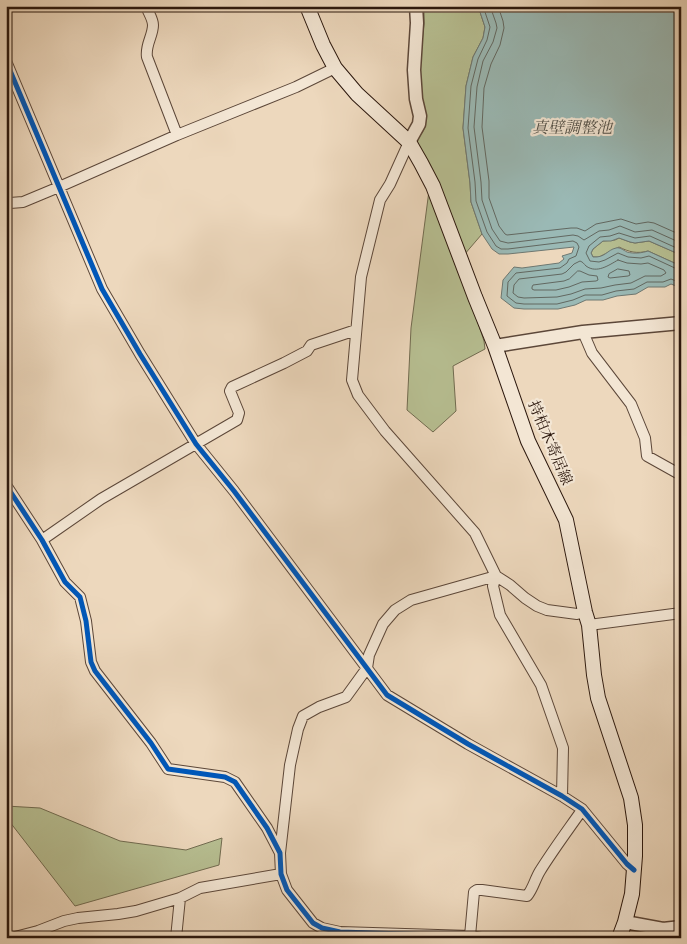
<svg xmlns="http://www.w3.org/2000/svg" width="687" height="944" font-family="'IM FELL Double Pica','Noto Serif JP',serif">
	<style>
		.green { fill: #b7bf92; stroke: #716b50 }
		.water { fill: #9ab9b5; stroke: #6e7872 }
		.lines { fill: none; stroke-linecap: round; stroke-linejoin: round }
		.shore { stroke: #626861; stroke-width: 1 }
		.minor-casing { stroke: #5c4739; stroke-width: 12 }
		.tertiary-casing { stroke: #5c4739; stroke-width: 15 }
		.secondary-casing { stroke: #2b170d; stroke-width: 16 }
		.minor { stroke: #f3e6d4; stroke-width: 10 }
		.tertiary { stroke: #f3e6d4; stroke-width: 12 }
		.secondary { stroke: #f3e6d4; stroke-width: 14 }
		.cycleway-casing { stroke: #f3e6d4; stroke-width: 8 }
		.cycleway { stroke: #0057b8; stroke-width: 5 }
		.labels { text-anchor: middle; dominant-baseline: central; stroke-width: 4.5; stroke-linejoin: round; paint-order: stroke }
		.street-label { font-size: 15px; fill: #2b170d; stroke: #f3e6d4 }
		.water-label { font-size: 16px; font-style: italic; fill: #525048; stroke: #f3e6d4 }
	</style>
	<rect width="100%" height="100%" fill="#edd8bd"/>
	<filter id="stains"><feTurbulence type="fractalNoise" baseFrequency=".004" numOctaves="4"/><feColorMatrix values="0 0 0 0 .2 0 0 0 0 .09 0 0 0 0 .02 0 0 0 .5 -.17"/></filter>
	<radialGradient id="worn" r=".72"><stop offset=".6" stop-color="#630" stop-opacity="0"/><stop offset="1" stop-color="#630" stop-opacity=".3"/></radialGradient>
	<path class="green" d="M424,6H478L485,27L483,38L473,57L466,86L463,128L470,183L471,202L482,234L458,262L484,341L485,349L453,366L456,411L433,432L407,410L411,328L430,183L414,142L422,133L425,127L426,119L421,100L419,70L424,24Z
		M619,238L630,242L635,243L649,241L681,255V266L648,251C637,254 629,252 619,247L599,257H593L591,253L593,249L603,241L615,240Z
		M6,806L40,808L120,841L186,850L222,838L219,865L75,906L6,817Z"/>
	<path class="water" d="M478,6H681V255L649,241L635,243L630,242L619,238L611,241H603L593,249L591,253L593,257C605,258 607,250 616,248C620,247 623,250 627,252C634,254 642,253 648,251L681,266V288L671,284L665,287H648L636,294L617,296L603,300H586L575,305L558,309H524L514,308L501,298L503,280L514,267L522,268L559,263L564,259L562,256L572,253L574,247L508,254H499L492,249L482,234L471,202L470,183L463,128L466,86L473,57L483,38L485,27Z"/>
	<g class="lines">
		<path class="shore" d="M483,6L490,27L487,40L478,59L471,86L468,128L475,182L476,201L487,232L496,246L501,249H508L573,241L577,243L579,247L576,256L569,259L567,263L560,268L516,273L508,282L507,296L516,303L524,304H557L573,300L585,295H602L616,291L634,289L647,282H663L671,279L681,283
			M490,6L496,23L497,28L493,42L483,61L477,87L474,127L481,182L482,200L492,229L500,241L508,243L573,235L578,236L584,240L599,231L609,230L620,226L635,232L652,230L681,243
			M498,6L503,21L504,28L500,45L491,64L484,88L482,127L489,181V198L499,226L505,234L507,235L571,228H577L585,231L596,224L621,219L636,224L648,222L654,223L681,235
			M681,250L650,236L635,238L619,233L610,236L600,237L589,246L586,253L590,261L599,262L605,260L618,253L628,257L641,258L649,256L677,269L681,270
			M618,260L627,263L641,264L648,263L664,270L666,273L661,276H645L631,283L615,285L601,288L585,289L571,294L557,297L524,298L518,297L513,293L514,285L519,279L562,274L566,272L574,264L580,261C583,262 584,264 586,266C597,274 609,265 618,260Z
			M618,269L629,271L630,275L628,276L610,278L608,277L609,274Z
			M578,271H580L589,275L597,276L598,280L596,281L582,282L569,287L556,290H534L532,289V287L533,285L564,281L569,279Z"/>
		<defs>
			<path id="minor" d="M146,6C148,12 153,19 153,25C153,36 145,45 147,57L177,135
				M6,61L102,289L140,354L196,444L234,491L387,695L468,744L562,796L582,809L627,864L634,870
				M409,142L390,184L380,200L361,277L352,380L358,395L385,431L475,533L496,576L510,585L525,598L537,606L547,610L577,614L585,612
				M6,202L10,203L23,202L59,187L177,135L296,87L335,68
				M583,332L592,353L631,404L645,438L647,456L681,475
				M6,485L42,540L65,582L80,597L86,621L91,662L95,671L151,743L168,769L225,777L235,782L267,828L280,853L281,874L287,890L313,923L322,928L340,932L470,936L481,938
				M42,540L101,499L237,420L239,413L230,391L232,387L284,363L307,351L311,345L356,330
				M496,576L493,586L500,615L541,685L563,748L562,796
				M589,625L681,613
				M280,853L290,765L298,729L303,716L319,707L346,697L367,668L369,655L383,624L395,610L411,600L496,576
				M470,936L474,892L477,890H482L527,896C533,889 535,879 540,871C553,850 568,830 582,810
				M11,938L38,931L64,921L78,918L118,914L136,911L180,898L200,888L281,874
				M176,938L180,898"/>
			<path id="tertiary" d="M409,142L419,124L420,116L416,99L414,70L417,23L416,6
				M495,346L583,332L681,323
				M625,922L663,929L681,927"/>
			<path id="secondary" d="M307,6L323,45L335,68L357,94L409,142L421,163L433,186L475,297L495,346L528,441L566,520L585,612L589,625L594,675L598,698L631,798L635,825V856L632,894L625,922L619,938"/>
		</defs>
		<use href="#minor" class="minor-casing"/>
		<use href="#tertiary" class="tertiary-casing"/>
		<use href="#secondary" class="secondary-casing"/>
		<use href="#minor" class="minor"/>
		<use href="#tertiary" class="tertiary"/>
		<use href="#secondary" class="secondary"/>
		<defs>
			<path id="cycleway" d="M6,61L102,289L140,354L196,444L234,491L387,695L468,744L562,796L582,809L627,864L634,870
				M6,485L42,540L65,582L80,597L86,621L91,662L95,671L151,743L168,769L225,777L235,782L267,828L280,853L281,874L287,890L313,923L322,928L340,932L470,936L481,938"/>
		</defs>
		<use href="#cycleway" class="cycleway-casing"/>
		<use href="#cycleway" class="cycleway"/>
	</g>
	<g class="labels">
		<g class="street-label">
			<text transform="translate(550 443) rotate(67)">持柏木寄居線</text>
		</g>
		<g class="water-label">
			<text x="572" y="128">真壁調整池</text>
		</g>
	</g>
	<rect width="687" height="944" fill="none" stroke="#edd8bd" stroke-width="25"/>
	<rect x="8" y="8" width="672" height="929" fill="none" stroke="#2b170d" stroke-width="2.5"/>
	<rect x="12" y="12" width="662" height="919" fill="none" stroke="#2b170d"/>
	<rect width="100%" height="100%" filter="url(#stains)"/>
	<rect width="100%" height="100%" fill="url(#worn)"/>
</svg>
